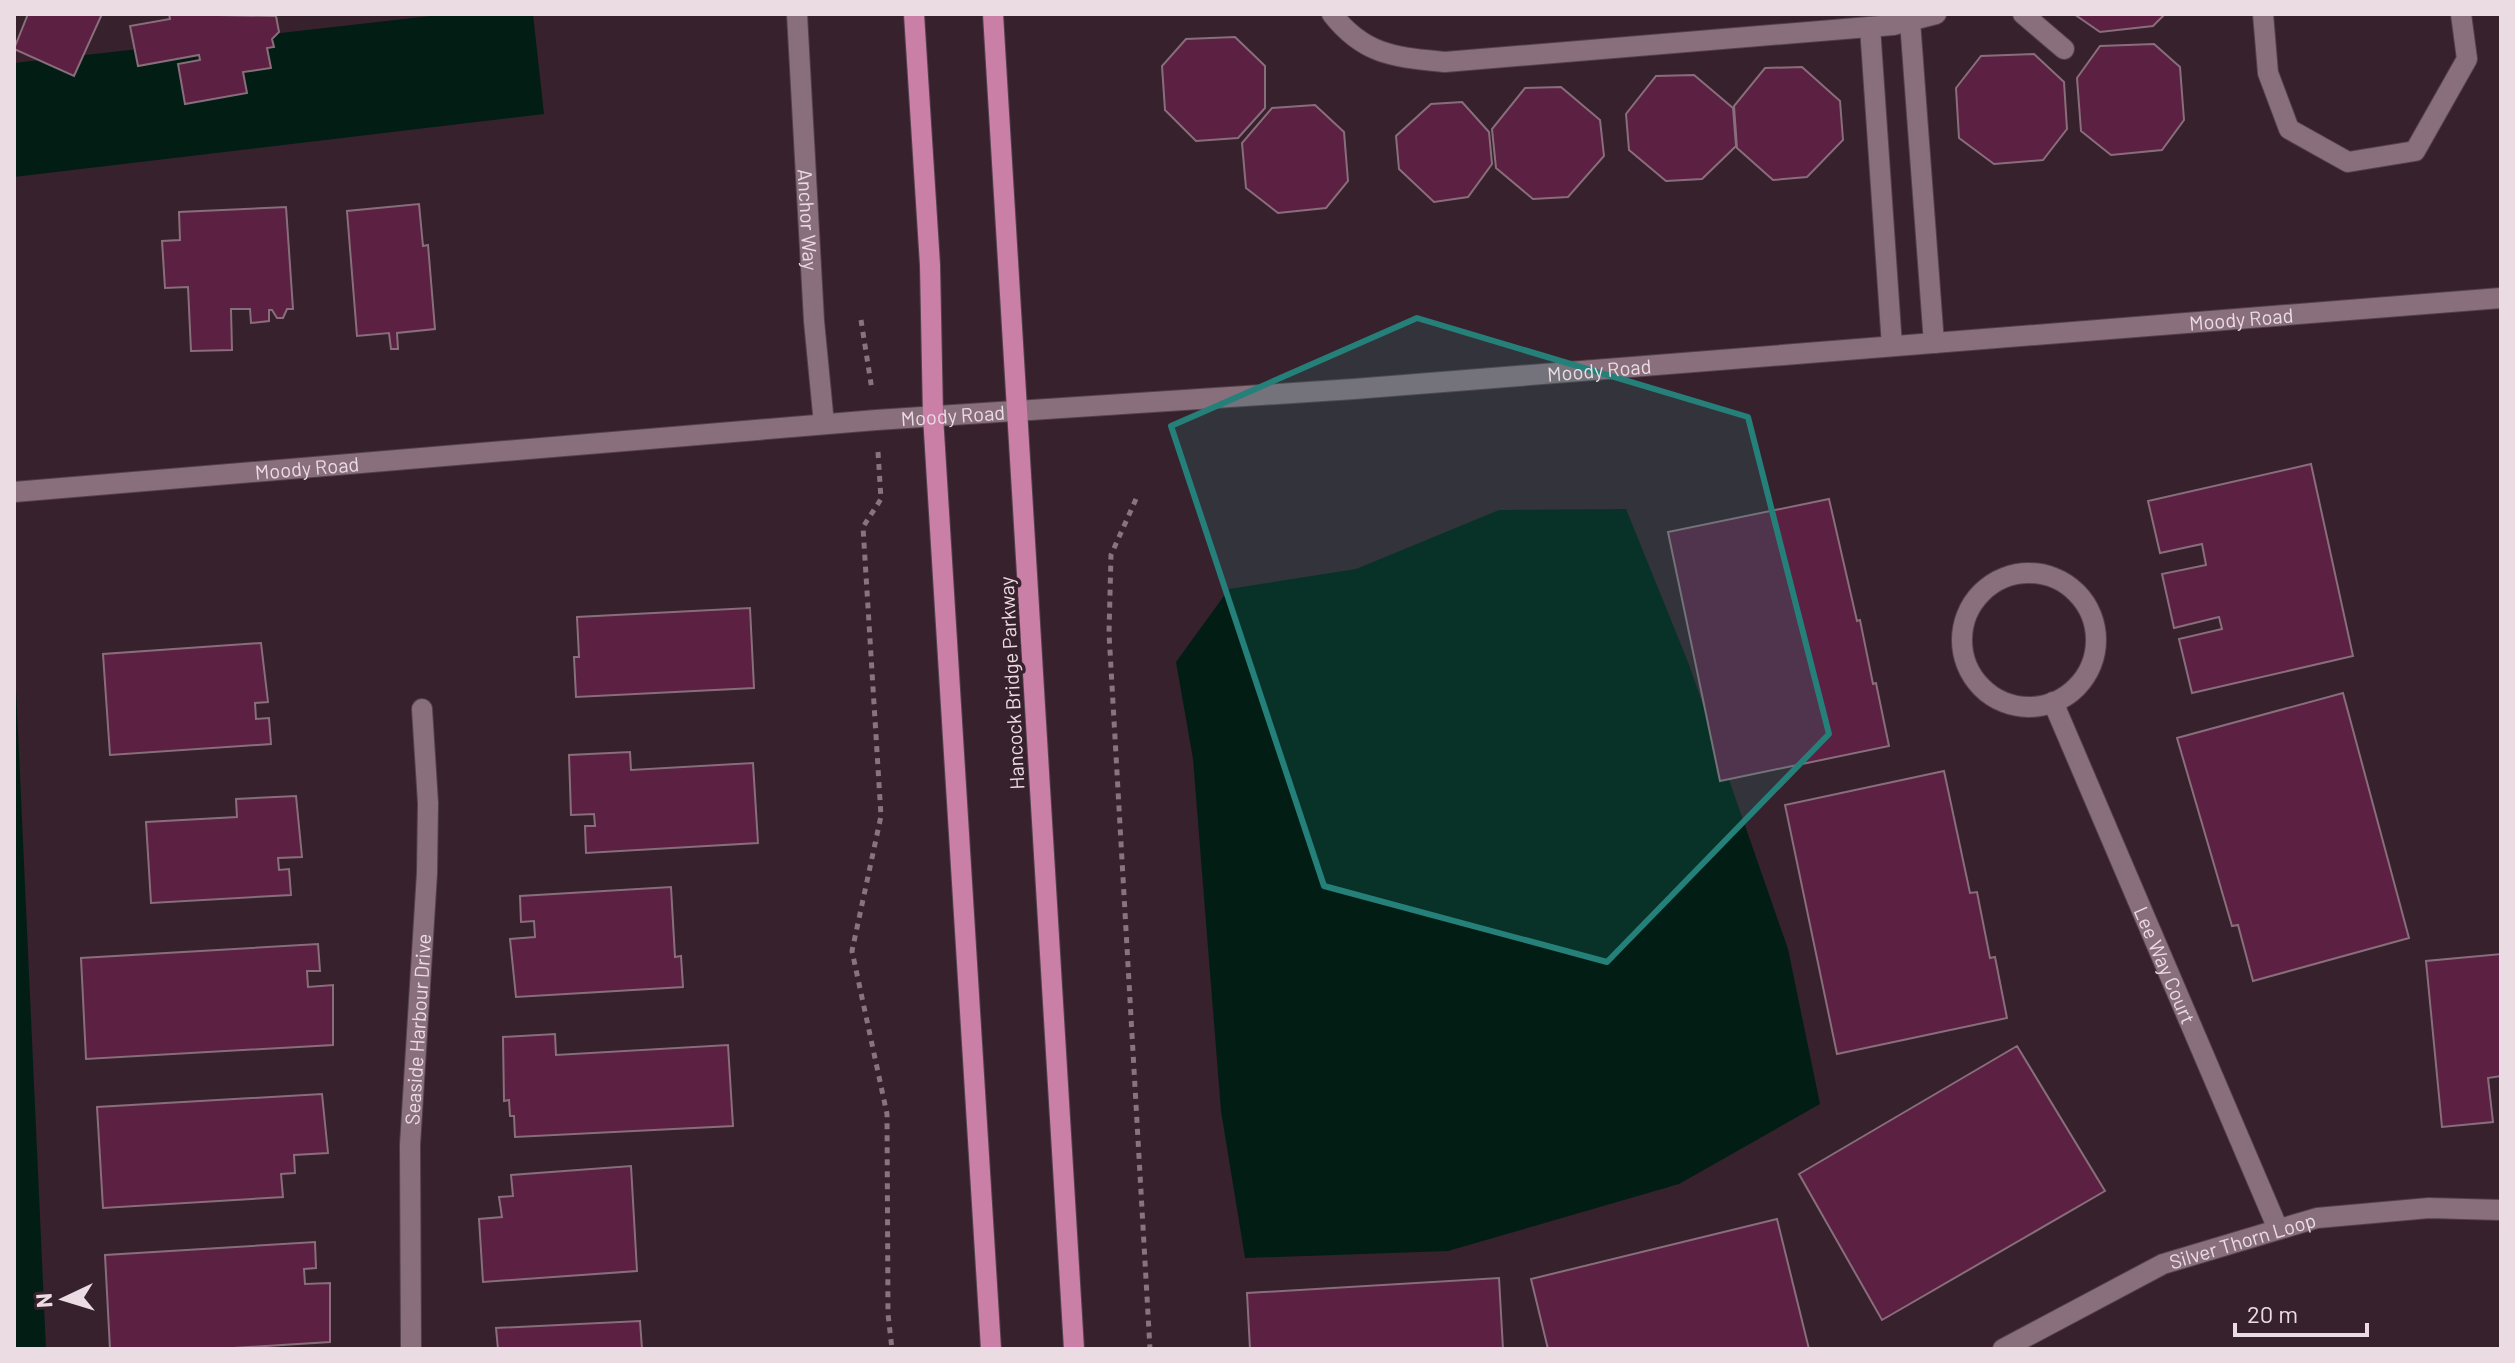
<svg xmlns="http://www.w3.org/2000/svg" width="2515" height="1363" font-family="Barlow,sans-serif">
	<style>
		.water { fill: #021e14 }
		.building { fill: #5c2043; stroke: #886e7a; stroke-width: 2 }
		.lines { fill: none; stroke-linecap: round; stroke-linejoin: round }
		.minor-casing { stroke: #53414b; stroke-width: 22 }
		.major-casing { stroke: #53414b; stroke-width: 22 }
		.path { stroke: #87747d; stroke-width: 5; stroke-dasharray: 6 6; stroke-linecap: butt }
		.minor { stroke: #896f7c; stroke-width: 20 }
		.major { stroke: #ca7fa7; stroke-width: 20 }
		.marked { fill: #25807a; fill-opacity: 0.2; stroke: #25807a; stroke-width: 6; stroke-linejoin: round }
		.labels { text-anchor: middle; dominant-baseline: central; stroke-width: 7; stroke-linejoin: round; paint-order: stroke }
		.street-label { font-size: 20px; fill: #ebdce3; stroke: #37212c }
	</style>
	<rect width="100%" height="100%" fill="#37212c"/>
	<path class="water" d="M448,14H533L544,114L14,177V63Z
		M1626,509L1688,662L1788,949L1820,1104L1679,1184L1448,1251L1245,1258L1221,1111L1193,759L1176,662L1229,589L1356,569L1499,510Z
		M14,643L46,1349H14Z"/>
	<path class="building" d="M28,14H102L74,76L14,49Z
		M169,14L276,16L279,32L272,39L274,47L267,48L271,68L243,72L247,93L185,104L178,64L200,60L199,55L138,66L130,26L170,19Z
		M2074,14H2165L2153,26L2100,32Z
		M1235,37L1265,66V108L1238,138L1196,141L1165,110L1162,66L1186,39Z
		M2154,44L2180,67L2184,120L2162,150L2111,155L2081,131L2077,78L2100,46Z
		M2034,54L2064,82L2067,129L2043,160L1994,164L1959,138L1956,88L1981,56Z
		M1802,67L1840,101L1843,140L1807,177L1773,180L1737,148L1734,106L1765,68Z
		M1694,75L1733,108L1736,146L1702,179L1666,181L1629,150L1626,114L1656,76Z
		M1561,87L1600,120L1604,156L1568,197L1533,199L1496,168L1492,129L1525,88Z
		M1462,102L1489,132L1492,164L1468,197L1434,202L1399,169L1396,136L1431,104Z
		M1315,105L1344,132L1348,181L1326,208L1278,213L1246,188L1242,143L1272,108Z
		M419,204L423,246L428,245L435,329L397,333L398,349H391L389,333L357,336L347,211Z
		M286,207L293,309H287L283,318H277L272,310H269V321L251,323L250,309H231L232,350L191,351L188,287L165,288L162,241L180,240L179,212Z
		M2311,464L2353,656L2192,693L2179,639L2222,629L2219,617L2174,628L2162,574L2206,565L2202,544L2160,553L2148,501Z
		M1829,499L1857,621L1860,620L1873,684L1876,683L1889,746L1720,781L1668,532Z
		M750,608L754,688L576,697L574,657H579L577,617Z
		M261,643L268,702L255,703L256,719L269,718L271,744L110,755L103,654Z
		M2343,693L2409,938L2253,981L2238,925L2232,926L2177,738Z
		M630,752L631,770L753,763L758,843L586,853L585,826H595L594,814L571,815L569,755Z
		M1944,771L1970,893L1977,892L1990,958L1995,957L2007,1018L1837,1054L1785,805Z
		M296,796L302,857L278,858L279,870L289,869L291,895L151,903L146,822L237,817L236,799Z
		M671,887L675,957L681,956L683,987L516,997L510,939L535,937L534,921L521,922L520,896Z
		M318,944L320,971H307L308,987L333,985V1045L86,1059L81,958Z
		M2501,954V1076L2488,1078L2493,1122L2442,1127L2426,961Z
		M555,1034L556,1055L728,1045L733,1126L515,1137L514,1116H510L509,1100L504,1101L503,1037Z
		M2017,1046L2105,1191L1882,1320L1799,1174Z
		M322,1094L328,1153L294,1155L295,1173L281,1174L283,1197L103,1208L97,1107Z
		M631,1166L637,1271L483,1282L479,1219L502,1217L499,1197L513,1196L511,1175Z
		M1777,1219L1809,1349H1548L1531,1279Z
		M315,1242L316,1268L304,1269L305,1284L330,1283V1342L218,1349H110L105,1255Z
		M1499,1278L1503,1349H1250L1247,1293Z
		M640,1321L642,1349H498L496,1328Z"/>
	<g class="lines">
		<defs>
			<g id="minor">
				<path id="s1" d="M797,14L814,321L824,424"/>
				<path d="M1332,14C1365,56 1396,57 1445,62L1893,25L1936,14"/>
				<path d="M2023,14L2064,49"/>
				<path d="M2263,14L2268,73L2289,129L2348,162L2415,151L2467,59L2461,14"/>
				<path d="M1910,21L1934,343"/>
				<path d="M1870,27L1892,346"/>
				<path id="s2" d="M14,492L876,420L1354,389L2501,298"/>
				<circle cx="2029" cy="640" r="67"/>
				<path id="s3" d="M2053,702L2278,1229"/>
				<path id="s4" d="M411,1349L410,1145L427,873L428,803L422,709"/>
				<path id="s5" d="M2003,1349L2163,1264L2317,1218L2429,1208L2501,1210"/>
			</g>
			<path id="major" d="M914,14L930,265L933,416L991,1349
				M993,14L1074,1349"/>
		</defs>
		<use href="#minor" class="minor-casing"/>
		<use href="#major" class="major-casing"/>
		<path class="path" d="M861,320L872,390
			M878,452L881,499L863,527L881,816L852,951L887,1114L888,1314L892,1349
			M1136,499L1111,555L1109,633L1150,1349"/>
		<use href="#minor" class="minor"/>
		<use href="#major" class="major"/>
	</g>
	<path class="marked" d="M1417,318L1748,417L1829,734L1607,962L1324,886L1171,426Z"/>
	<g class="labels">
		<g class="street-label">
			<text stroke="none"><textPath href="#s1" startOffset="206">Anchor Way</textPath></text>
			<text stroke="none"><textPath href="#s2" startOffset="2234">Moody Road</textPath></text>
			<text stroke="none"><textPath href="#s2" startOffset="1590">Moody Road</textPath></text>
			<text stroke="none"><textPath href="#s2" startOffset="942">Moody Road</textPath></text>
			<text stroke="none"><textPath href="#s2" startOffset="294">Moody Road</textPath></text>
			<text transform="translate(1011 683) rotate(-93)">Hancock Bridge Parkway</text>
			<text stroke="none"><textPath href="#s3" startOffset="286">Lee Way Court</textPath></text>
			<text stroke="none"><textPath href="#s4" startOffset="320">Seaside Harbour Drive</textPath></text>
			<text stroke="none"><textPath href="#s5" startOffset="264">Silver Thorn Loop</textPath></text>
		</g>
	</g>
	<rect width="2515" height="1363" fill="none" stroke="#ebdce3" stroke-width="32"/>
	<g transform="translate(64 1299) rotate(266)" stroke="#37212c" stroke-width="6" paint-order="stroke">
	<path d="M0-6L14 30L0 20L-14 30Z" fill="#ebdce3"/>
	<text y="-12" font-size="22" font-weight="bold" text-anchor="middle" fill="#ebdce3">N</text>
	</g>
	<path d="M2235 1323v12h132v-12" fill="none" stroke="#ebdce3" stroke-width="4"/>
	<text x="2247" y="1323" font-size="24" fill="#ebdce3" stroke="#37212c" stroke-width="6" paint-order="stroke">20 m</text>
</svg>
